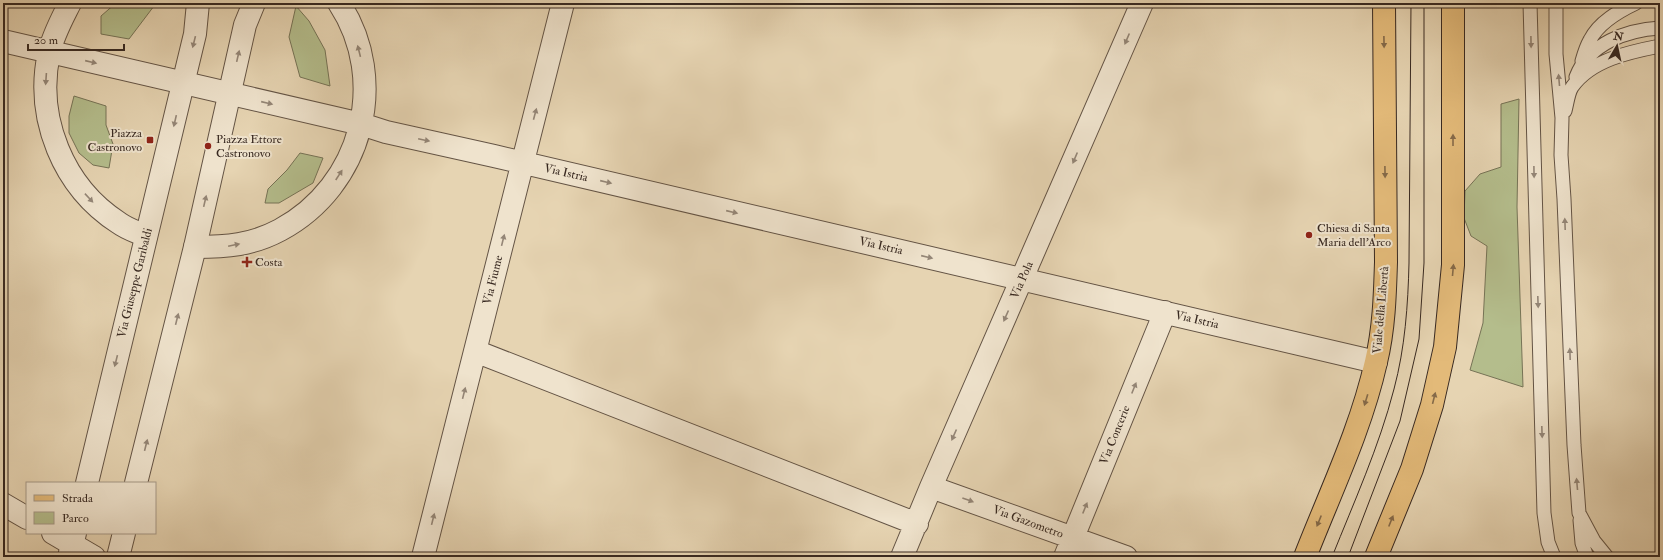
<svg xmlns="http://www.w3.org/2000/svg" width="1663" height="560" font-family="'IM FELL Double Pica',serif">
	<style>
		.green { fill: #b4bd8c; stroke: #767356 }
		.lines { fill: none; stroke-linecap: round; stroke-linejoin: round }
		.service-casing { stroke: #645445; stroke-width: 15 }
		.minor-casing { stroke: #645445; stroke-width: 24 }
		.tertiary-casing { stroke: #645445; stroke-width: 24 }
		.primary-casing { stroke: #382921; stroke-width: 24 }
		.service { stroke: #efe3cd; stroke-width: 13 }
		.minor { stroke: #efe3cd; stroke-width: 22 }
		.tertiary { stroke: #efe3cd; stroke-width: 22 }
		.primary { stroke: #e3ba79; stroke-width: 22 }
		.tram { stroke: #382921; stroke-width: 1 }
		.oneway { fill: #948677 }
		.oneway2 { fill: #856a49 }
		.poi-dot { fill: #8f2418; stroke: #efe3cd; stroke-width: 1.5 }
		.labels { text-anchor: middle; dominant-baseline: central; stroke-width: 4; stroke-linejoin: round; paint-order: stroke }
		.poi-label { font-size: 12px; fill: #382921; stroke: #efe3cd; text-anchor: start }
		.street-label { font-size: 12px; fill: #382921; stroke: #efe3cd }
	</style>
	<rect width="100%" height="100%" fill="#e6d4b2"/>
	<filter id="stains"><feTurbulence type="fractalNoise" baseFrequency=".005" numOctaves="4"/><feColorMatrix values="0 0 0 0 .2 0 0 0 0 .09 0 0 0 0 .02 0 0 0 .5 -.17"/></filter>
	<radialGradient id="worn" r=".72"><stop offset=".6" stop-color="#630" stop-opacity="0"/><stop offset="1" stop-color="#630" stop-opacity=".3"/></radialGradient>
	<path class="green" d="M116,3H154V6L129,39L101,34V16Z
		M296,6L309,21L325,50L330,86L300,77L289,37Z
		M74,96L106,106V125L113,144L109,168L93,165L79,153L69,133V116Z
		M1519,99L1517,207L1523,387L1470,370L1483,323L1487,246L1471,236L1464,218L1465,191L1480,174L1501,167V104Z
		M300,153L323,158L313,183L279,203H265L268,189L287,170Z"/>
	<g class="lines">
		<defs>
			<path id="service" d="M1530,3L1544,513L1548,542L1554,557
				M1556,3V54L1562,118L1561,155L1564,199L1574,445L1579,513L1594,541L1607,557
				M1582,61C1584,54 1586,47 1590,40C1599,22 1619,11 1636,3
				M1576,77C1589,43 1627,30 1660,28
				M1565,111C1567,104 1568,93 1572,87C1591,60 1629,52 1660,46
				M1580,520L1582,543L1587,557"/>
			<path id="minor" d="M70,3C62,19 53,35 49,53C35,118 63,187 119,223C127,229 137,232 146,236
				M3,41L361,124L386,132L494,156L1376,362
				M195,247C227,247 252,245 280,230C362,186 390,81 339,3
				M475,351L917,524
				M931,487L1126,557
				M3,504L27,518
				M53,533L94,557
				M423,557L563,3
				M902,557L931,487L1142,3
				M1065,557L1165,312"/>
			<path id="tertiary" d="M87,483L195,34L198,3
				M136,483L195,247L245,25L254,3
				M69,557L75,533
				M118,557L124,533"/>
			<path id="primary" d="M1305,557C1330,493 1361,429 1376,362C1384,329 1385,295 1386,262L1384,3
				M1376,557L1412,469L1432,405L1445,347L1453,265V3"/>
		</defs>
		<use href="#service" class="service-casing"/>
		<use href="#minor" class="minor-casing"/>
		<use href="#tertiary" class="tertiary-casing"/>
		<use href="#primary" class="primary-casing"/>
		<use href="#service" class="service"/>
		<use href="#minor" class="minor"/>
		<use href="#tertiary" class="tertiary"/>
		<use href="#primary" class="primary"/>
		<path class="tram" d="M1332,557C1354,502 1379,447 1394,389C1405,348 1408,305 1409,263L1411,3
			M1348,557L1400,421L1419,339L1424,263V3"/>
	</g>
	<defs><path id="oneway-solid" d="M-6-.8H1V-3.2L6.5 0L1 3.2V.8H-6Z"/></defs>
	<g class="oneway">
		<use href="#oneway-solid" transform="translate(1127 39) rotate(113)"/>
		<use href="#oneway-solid" transform="translate(194 42) rotate(104)"/>
		<use href="#oneway-solid" transform="translate(1531 42) rotate(89)"/>
		<use href="#oneway-solid" transform="translate(359 51) rotate(-104)"/>
		<use href="#oneway-solid" transform="translate(238 56) rotate(-77)"/>
		<use href="#oneway-solid" transform="translate(91 62) rotate(13)"/>
		<use href="#oneway-solid" transform="translate(46 79) rotate(94)"/>
		<use href="#oneway-solid" transform="translate(1559 80) rotate(-95)"/>
		<use href="#oneway-solid" transform="translate(267 103) rotate(13)"/>
		<use href="#oneway-solid" transform="translate(535 114) rotate(-75)"/>
		<use href="#oneway-solid" transform="translate(175 121) rotate(103)"/>
		<use href="#oneway-solid" transform="translate(424 140) rotate(12)"/>
		<use href="#oneway-solid" transform="translate(1075 158) rotate(113)"/>
		<use href="#oneway-solid" transform="translate(1534 172) rotate(89)"/>
		<use href="#oneway-solid" transform="translate(339 175) rotate(-57)"/>
		<use href="#oneway-solid" transform="translate(606 182) rotate(13)"/>
		<use href="#oneway-solid" transform="translate(89 198) rotate(47)"/>
		<use href="#oneway-solid" transform="translate(205 201) rotate(-77)"/>
		<use href="#oneway-solid" transform="translate(732 212) rotate(13)"/>
		<use href="#oneway-solid" transform="translate(1565 224) rotate(-92)"/>
		<use href="#oneway-solid" transform="translate(503 240) rotate(-76)"/>
		<use href="#oneway-solid" transform="translate(234 245) rotate(-12)"/>
		<use href="#oneway-solid" transform="translate(927 257) rotate(13)"/>
		<use href="#oneway-solid" transform="translate(1538 302) rotate(88)"/>
		<use href="#oneway-solid" transform="translate(1006 316) rotate(114)"/>
		<use href="#oneway-solid" transform="translate(177 319) rotate(-76)"/>
		<use href="#oneway-solid" transform="translate(1570 354) rotate(-92)"/>
		<use href="#oneway-solid" transform="translate(116 361) rotate(104)"/>
		<use href="#oneway-solid" transform="translate(1134 388) rotate(-68)"/>
		<use href="#oneway-solid" transform="translate(464 393) rotate(-76)"/>
		<use href="#oneway-solid" transform="translate(1542 432) rotate(88)"/>
		<use href="#oneway-solid" transform="translate(954 435) rotate(114)"/>
		<use href="#oneway-solid" transform="translate(146 445) rotate(-76)"/>
		<use href="#oneway-solid" transform="translate(1577 484) rotate(-95)"/>
		<use href="#oneway-solid" transform="translate(968 500) rotate(20)"/>
		<use href="#oneway-solid" transform="translate(1085 508) rotate(-68)"/>
		<use href="#oneway-solid" transform="translate(433 519) rotate(-76)"/>
	</g>
	<g class="oneway2">
		<use href="#oneway-solid" transform="translate(1384 42) rotate(89)"/>
		<use href="#oneway-solid" transform="translate(1453 140) rotate(-90)"/>
		<use href="#oneway-solid" transform="translate(1385 172) rotate(89)"/>
		<use href="#oneway-solid" transform="translate(1453 270) rotate(-85)"/>
		<use href="#oneway-solid" transform="translate(1434 398) rotate(-76)"/>
		<use href="#oneway-solid" transform="translate(1366 400) rotate(107)"/>
		<use href="#oneway-solid" transform="translate(1319 521) rotate(112)"/>
		<use href="#oneway-solid" transform="translate(1391 521) rotate(-68)"/>
	</g>
	<g class="poi-dot">
		<rect x="146" y="136" width="8" height="8" rx="2"/>
		<circle cx="208" cy="146" r="4"/>
		<circle cx="1309" cy="235" r="4"/>
		<path d="M245 256h4v4h4v4h-4v4h-4v-4h-4v-4h4z"/>
	</g>
	<g class="labels">
		<g class="poi-label">
			<text x="142" y="133" text-anchor="end">Piazza<tspan x="142" dy="14">Castronovo</tspan></text>
			<text x="216" y="139">Piazza Ettore<tspan x="216" dy="14">Castronovo</tspan></text>
			<text x="1317" y="228">Chiesa di Santa<tspan x="1317" dy="14">Maria dell'Arco</tspan></text>
			<text x="255" y="262">Costa</text>
		</g>
		<g class="street-label">
			<text transform="translate(566 173) rotate(13)">Via Istria</text>
			<text transform="translate(881 246) rotate(13)">Via Istria</text>
			<text transform="translate(493 280) rotate(-76)">Via Fiume</text>
			<text transform="translate(1022 280) rotate(-66)">Via Pola</text>
			<text transform="translate(135 283) rotate(-76)">Via Giuseppe Garibaldi</text>
			<text transform="translate(1381 310) rotate(-85)">Viale della Libertà</text>
			<text transform="translate(1197 320) rotate(13)">Via Istria</text>
			<text transform="translate(1115 435) rotate(-68)">Via Concerie</text>
			<text transform="translate(1028 522) rotate(20)">Via Gazometro</text>
		</g>
	</g>
	<rect width="1663" height="560" fill="none" stroke="#e6d4b2" stroke-width="16"/>
	<rect x="4" y="4" width="1655" height="552" fill="none" stroke="#382921" stroke-width="2"/>
	<rect x="8" y="8" width="1647" height="544" fill="none" stroke="#382921"/>
	<rect x="26" y="482" width="130" height="52" fill="#efe3cd" stroke="#a69988"/>
	<rect x="34" y="495" width="20" height="6" fill="#e3ba79" stroke="#a69988"/>
	<text x="62" y="502" font-size="12" fill="#382921">Strada</text>
	<rect x="34" y="512" width="20" height="12" fill="#b4bd8c" stroke="#a69988"/>
	<text x="62" y="522" font-size="12" fill="#382921">Parco</text>
	<g transform="translate(1617 46) rotate(9)" stroke="#efe3cd" stroke-width="3" paint-order="stroke">
	<path d="M0-3L7 15L0 10L-7 15Z" fill="#382921"/>
	<text y="-6" font-size="11" font-weight="bold" text-anchor="middle" fill="#382921">N</text>
	</g>
	<path d="M28 44v6h96v-6" fill="none" stroke="#382921" stroke-width="2"/>
	<text x="34" y="44" font-size="12" fill="#382921" stroke="#efe3cd" stroke-width="3" paint-order="stroke">20 m</text>
	<rect width="100%" height="100%" filter="url(#stains)"/>
	<rect width="100%" height="100%" fill="url(#worn)"/>
</svg>
